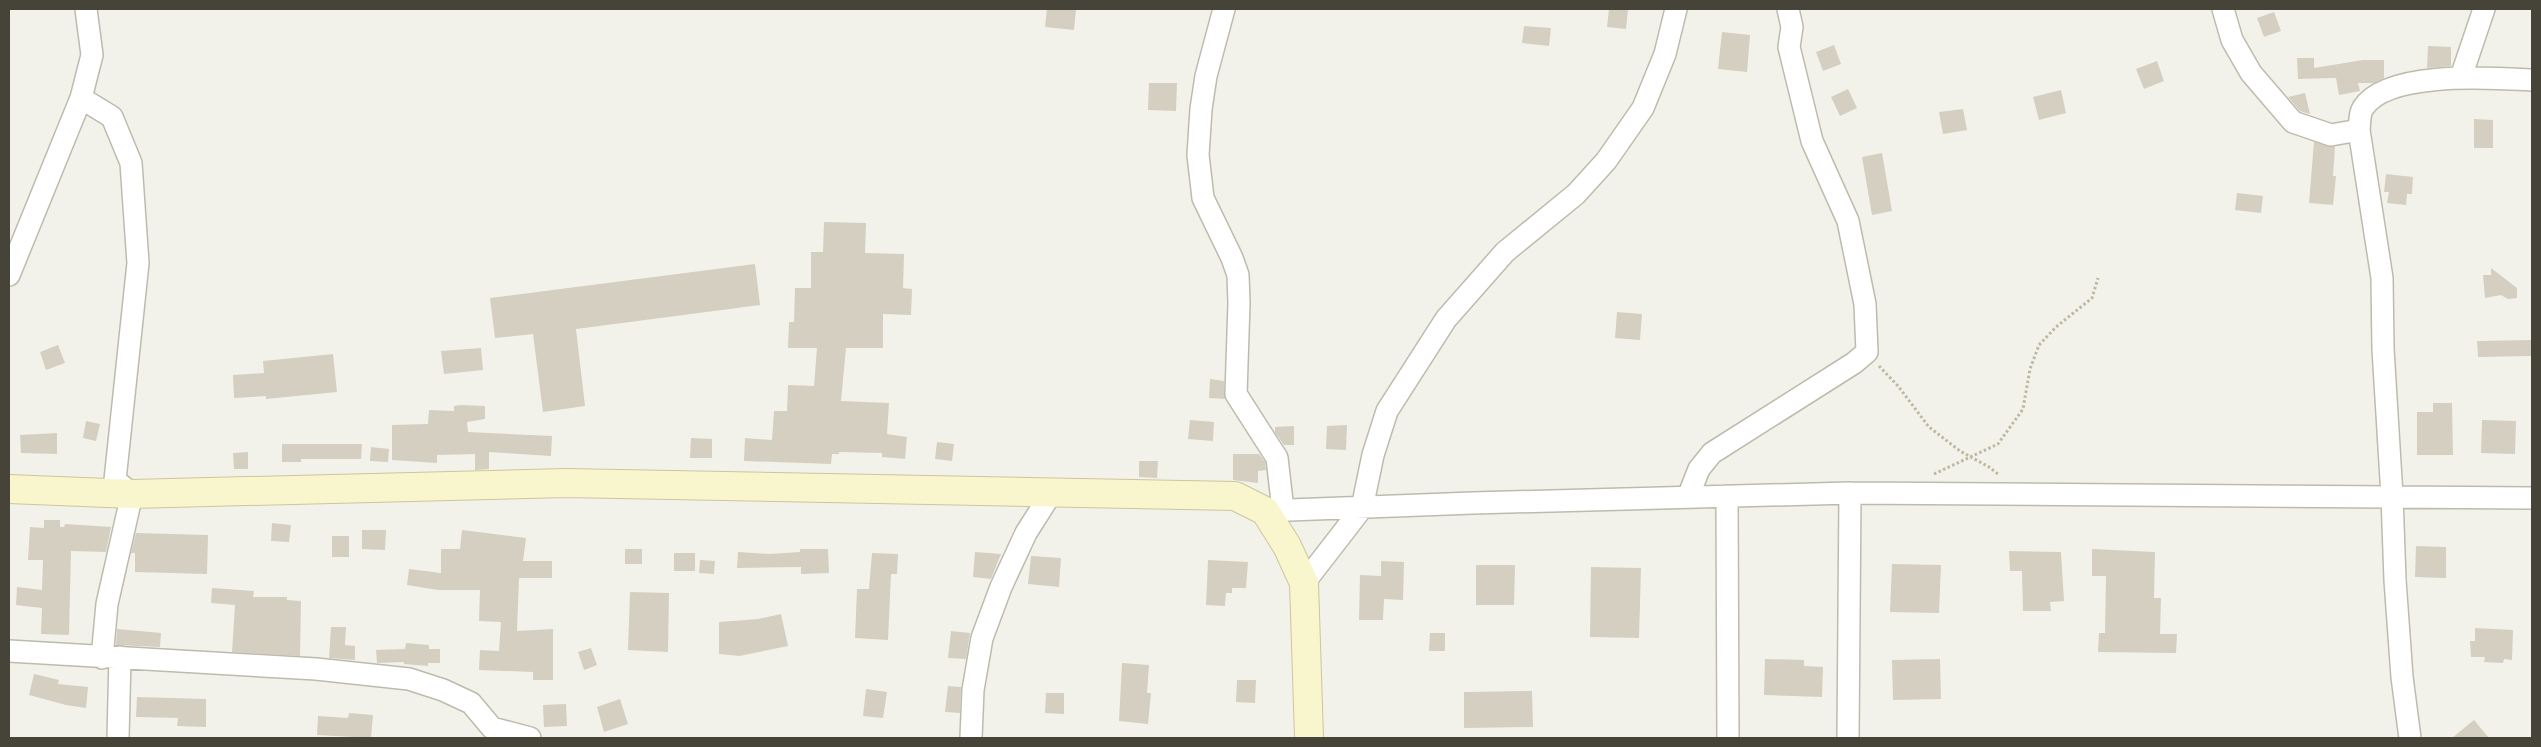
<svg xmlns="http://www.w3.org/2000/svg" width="2541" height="747" font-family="'Exo 2',sans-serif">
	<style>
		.building { fill: #d4cfc0 }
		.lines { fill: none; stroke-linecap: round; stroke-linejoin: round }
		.minor-casing { stroke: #bebbad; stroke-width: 24 }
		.secondary-casing { stroke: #cbc69c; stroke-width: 30 }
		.path { stroke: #beb8a0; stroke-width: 3; stroke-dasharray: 2.5 2.5; stroke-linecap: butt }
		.minor { stroke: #fff; stroke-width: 21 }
		.secondary { stroke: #f9f6ce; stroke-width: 28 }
	</style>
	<rect width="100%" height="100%" fill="#f3f2ea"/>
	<path class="building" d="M1047,9H1076L1074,30L1045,27Z
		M1609,9H1628L1626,29L1607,27Z
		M2274,12L2281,31L2264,37L2257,18Z
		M1524,26L1551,28L1549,46L1522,43Z
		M1722,32L1750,35L1747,72L1718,69Z
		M1834,45L1841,64L1823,71L1816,52Z
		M2428,46L2451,47V66L2427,68Z
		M2297,58H2314V68L2363,60H2384V78L2374,83H2358L2360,91L2339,95L2336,78L2298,79Z
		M2157,61L2164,81L2144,89L2136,69Z
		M1149,83H1177L1176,111L1148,110Z
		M1848,89L1857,108L1840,116L1831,97Z
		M2061,90L2066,113L2039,120L2033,97Z
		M2305,93L2310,114L2300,111L2288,97Z
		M1963,109L1967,130L1943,134L1939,112Z
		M2474,119L2493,120V148H2474Z
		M2314,142L2335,147L2333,176H2336L2333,205L2309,203Z
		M1882,153L1892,211L1872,215L1862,157Z
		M2386,174L2413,177L2412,194H2407L2406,205L2387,203L2389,192H2384Z
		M2237,193L2263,196L2261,213L2235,210Z
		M824,222L866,223L865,253L904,254L903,288L912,289L911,315L883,314V348H846L841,401L889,403L887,434L907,437L905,459L882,457V453L839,452V454H832L831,464L744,461L745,438L772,440L774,411H787L788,385L814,386L817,348H788L789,322H794L795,288H811V252H823Z
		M755,264L760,305L576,329L585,406L543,412L533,334L495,338L490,298Z
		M2491,268L2517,288V298L2508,299L2501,295L2485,298L2483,275H2491Z
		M1617,312L1642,314L1640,340L1615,338Z
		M2532,340V356L2478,357L2477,341Z
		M58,345L65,363L46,370L40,352Z
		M481,348L483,370L444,374L441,351Z
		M333,354L337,392L266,399V396L234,398L233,375L264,373L263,361Z
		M1210,379L1224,381L1225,399L1209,398Z
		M2433,403H2452L2453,455H2417V412H2433Z
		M461,405L485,406V419L467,422L468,432L552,436L551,456L489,452V469L475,470V454L437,455V463L392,460V425L428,424L429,410L454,411V406Z
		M1190,420L1214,422L1213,441L1188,439Z
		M2482,420L2516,421L2515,454L2481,453Z
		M86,421L100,424L96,441L83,438Z
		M1347,425L1346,450L1326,449L1327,426Z
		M1294,426V445H1284L1275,432V427Z
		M57,433V454L21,453L20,435Z
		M691,438L712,439V458H690Z
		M937,442L954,444L952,461L935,459Z
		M282,444H362L361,459H301V462H282Z
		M371,447L389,449L388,462L370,461Z
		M248,452V469H234L233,453Z
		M1233,454H1259L1265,462L1266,470L1258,471V483L1233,480Z
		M1139,461H1158L1157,478L1139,477Z
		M44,520H60V527H64L65,524L111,527L106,552L71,551L69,635L41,634L42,608L16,605L17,587L42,590L43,560H28L30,527L44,528Z
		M272,523L291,525L289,542L271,541Z
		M362,530H386L385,550L362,549Z
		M462,530L526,538L523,561H552V578H519L517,631L553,629V680H533V672L479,670L480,650L499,651L501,622L479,621L480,590H438L407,585L409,569L441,573V549H460Z
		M136,533L208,535L207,574L135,572V553H131Z
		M332,536H349V557H332Z
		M2416,546L2446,547V578L2415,577Z
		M625,549H642V564H625Z
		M800,549H828L829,573L801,574V567L737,568L738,552L770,554L800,552Z
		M2092,549L2155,552L2154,598H2161L2160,634H2177L2176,653L2098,652L2099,633H2105L2106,576H2092Z
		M2009,551L2061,552L2064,601L2050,602L2051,611H2023L2022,571H2010Z
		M975,552L1001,554L991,579L973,577Z
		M674,553H695V571H674Z
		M872,553L898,554L897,574H891L888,640L855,638L857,589H869Z
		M1031,556L1061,558L1059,587L1028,584Z
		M700,560L715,561L714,574L699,573Z
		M1208,560L1248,562L1246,588H1232V593H1226L1225,606L1206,605Z
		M1381,561L1404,562L1403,600L1384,599L1383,620H1359L1360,575L1381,576Z
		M1892,564L1941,565L1939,613L1890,612Z
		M1476,565H1515L1514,605H1476Z
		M1591,567L1641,568L1639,638L1590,637Z
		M212,588L254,591L253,597H287V600L301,601L300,656L232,652L235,605L211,603Z
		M630,592L669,593L668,652L628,650Z
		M781,614L788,646L739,656L719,654V622L758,619Z
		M331,627H346L345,645L355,646V660L329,658Z
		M2475,628L2513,630L2512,660L2504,659L2503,663L2484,662L2485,657H2471L2470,641H2475Z
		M117,629L161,633L160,647L116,645Z
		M951,631L970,633L966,659L948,658Z
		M1430,633H1445V651H1429Z
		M406,643L429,645V649H440V663H428V666L404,664V662L377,663L376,650L405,649Z
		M591,648L597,665L584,670L578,652Z
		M1765,659L1804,660V666L1823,667L1822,697L1764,695Z
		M1940,659L1941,699L1893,700L1892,660Z
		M1122,663L1149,665L1147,693H1151L1148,724L1119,721Z
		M34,674L59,680L58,684L88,687L86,708L66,705L29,695Z
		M1237,680H1256L1255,703L1236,702Z
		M948,686L961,687L960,713L945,712Z
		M866,689L887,692L883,718L863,716Z
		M1532,691L1533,727L1464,728V692Z
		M1046,693H1064V714L1045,713Z
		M137,697L206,699V727L177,726L178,718L136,717Z
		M620,699L628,724L604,732L597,707Z
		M566,704L567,726L544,727L543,705Z
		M349,713L373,715L371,738L317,735L318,716L348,718Z
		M2474,720L2489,738H2452Z"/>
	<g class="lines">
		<defs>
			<path id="minor" d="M1224,9L1206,76L1201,109L1198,155L1203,198L1232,258L1238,275L1239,303L1236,394L1277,458L1283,510
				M2223,9L2232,40L2251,73L2293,122L2331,135L2359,130
				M2461,77L2484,9
				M81,98L112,117L131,163L138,263L115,480L132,494L107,604L102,658
				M9,275L81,98L92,55L86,9
				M1727,496L1728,738
				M1688,497L1699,469L1712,453L1854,363L1867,352L1865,304L1848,221L1812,141L1789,47L1792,27L1788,9
				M1265,511L1473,503L1850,493L2532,498
				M1304,583L1362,508L1373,455L1387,411L1446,319L1505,252L1576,194L1606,161L1643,108L1665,54L1676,9
				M9,651L316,669L409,679L443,690L471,703L492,728L530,738
				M118,738L120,657
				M971,738L973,690L982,638L1001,587L1026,533L1052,492
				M1848,738L1850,493
				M2410,738L2402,677L2395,580L2392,496L2383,349L2382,278L2359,130C2360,123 2359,114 2363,108C2387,70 2493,78 2532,80"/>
			<path id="secondary" d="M9,489L132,494L566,483L1235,496L1265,511L1287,546L1304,583L1309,738"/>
		</defs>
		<use href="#minor" class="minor-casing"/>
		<use href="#secondary" class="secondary-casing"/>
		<path class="path" d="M1879,366L1898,386L1929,427L1960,451L1989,467L1998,474
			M1934,474L1998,444L2023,409L2030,369L2039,345L2056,327L2092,298L2098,278"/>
		<use href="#minor" class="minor"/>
		<use href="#secondary" class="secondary"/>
	</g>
	<rect width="2541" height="747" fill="none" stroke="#464339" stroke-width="20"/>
</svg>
